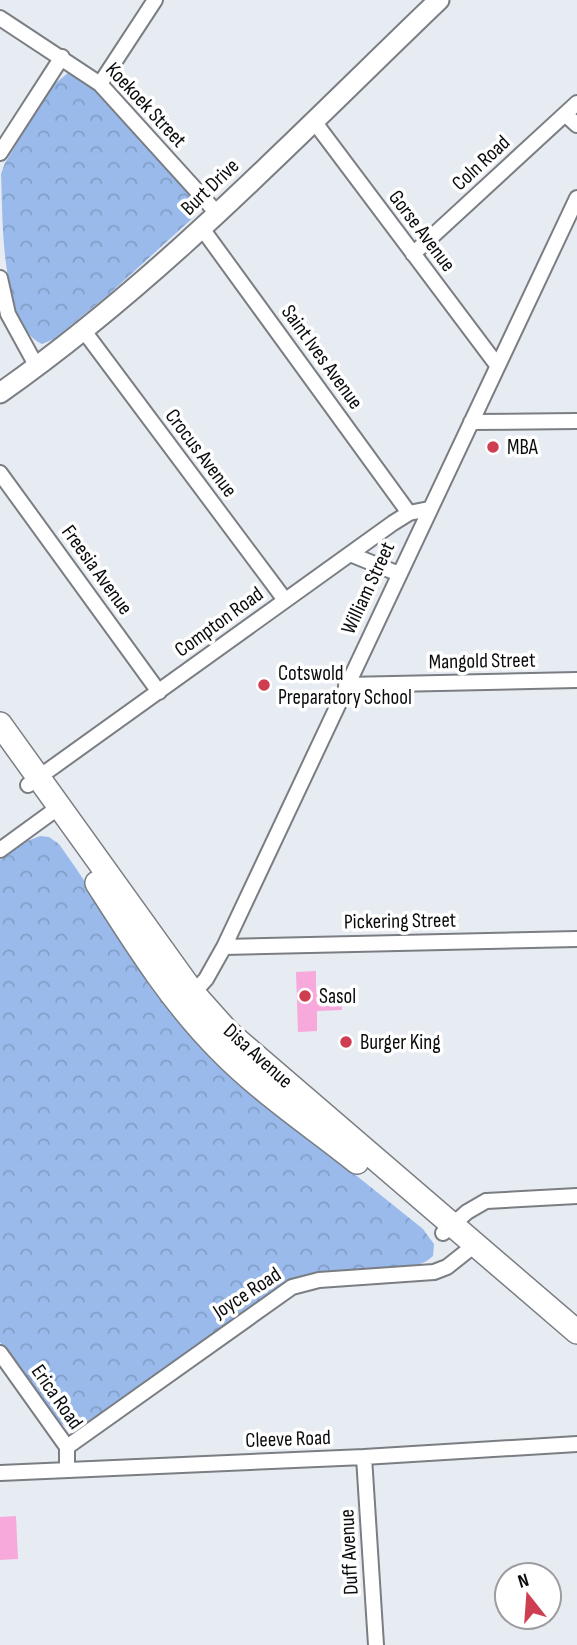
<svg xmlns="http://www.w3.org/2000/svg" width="577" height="1645" font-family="'Sofia Sans Condensed',sans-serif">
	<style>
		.forest { fill: url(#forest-crowns) }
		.building { fill: #f8a9db }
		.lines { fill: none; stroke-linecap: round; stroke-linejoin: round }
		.minor-casing { stroke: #7a7e83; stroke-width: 18 }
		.tertiary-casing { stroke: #7a7e83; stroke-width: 23 }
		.primary-casing { stroke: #7a7e83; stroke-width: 26 }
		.minor { stroke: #fff; stroke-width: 14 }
		.tertiary { stroke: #fff; stroke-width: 19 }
		.primary { stroke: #fff; stroke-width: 23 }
		.poi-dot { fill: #ce3e50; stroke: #fff; stroke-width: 2.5 }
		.labels { text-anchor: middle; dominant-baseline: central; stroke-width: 7; stroke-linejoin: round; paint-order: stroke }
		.street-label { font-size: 21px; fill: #0a0b0d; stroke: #fff }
		.poi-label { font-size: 21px; fill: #0a0b0d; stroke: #fff; text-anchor: start }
	</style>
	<defs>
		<pattern id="forest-crowns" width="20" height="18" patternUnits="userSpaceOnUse" patternTransform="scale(1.75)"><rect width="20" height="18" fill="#99baeb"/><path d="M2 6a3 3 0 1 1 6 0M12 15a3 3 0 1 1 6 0" fill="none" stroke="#829fc8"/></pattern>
	</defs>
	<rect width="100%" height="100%" fill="#e7ebf2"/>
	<path class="forest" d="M68,73L93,86L192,195L197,208L195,216L108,295L54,339L42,344C0,325 3,215 1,174L5,163L52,86Z
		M40,836L49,837L59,844C112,918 154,997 216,1063L423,1229L434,1244L433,1256C408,1281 325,1264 288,1281L83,1427L71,1429L58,1422L0,1342V860L25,842Z"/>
	<path class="building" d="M316,971V990L341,989L342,1010L317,1011V1031L298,1032L296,972Z
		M16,1516L18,1559L0,1560V1517Z"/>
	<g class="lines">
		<defs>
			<path id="minor" d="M0,18L100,84L216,212
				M100,84L155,0
				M565,114L577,125
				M313,120L497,365
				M0,153L62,57
				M201,227L409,513
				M413,254L577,103
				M0,278L8,314L37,367
				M84,331L285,600
				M471,422L577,421
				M0,473L159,692
				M350,554L399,574
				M346,685L577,680
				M28,785L393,523L409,513L429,509
				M0,850L59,807
				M224,947L577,939
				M188,999L206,979L224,947L577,198
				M443,1233L467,1212L486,1201L577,1196
				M0,1353L67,1447V1470
				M67,1447L292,1287L319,1280L434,1272L447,1267L476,1244
				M364,1457L376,1645
				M0,1473L364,1457L577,1444"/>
			<path id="tertiary" d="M0,393C161,280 298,135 439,0"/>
			<path id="primary" d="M0,724L194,994L228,1032L577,1332
				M97,883C134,941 171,1001 220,1050C261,1092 312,1126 357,1162"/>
		</defs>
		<use href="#minor" class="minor-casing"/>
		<use href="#tertiary" class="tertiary-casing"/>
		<use href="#primary" class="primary-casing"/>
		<use href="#minor" class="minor"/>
		<use href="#tertiary" class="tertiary"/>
		<use href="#primary" class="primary"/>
	</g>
	<g class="poi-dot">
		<circle cx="493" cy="447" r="7"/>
		<circle cx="264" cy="685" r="7"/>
		<circle cx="305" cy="996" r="7"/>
		<circle cx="346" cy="1042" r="7"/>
	</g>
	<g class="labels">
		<g class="street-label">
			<text transform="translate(146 105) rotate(47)">Koekoek Street</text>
			<text transform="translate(481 163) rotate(-43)">Coln Road</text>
			<text transform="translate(210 187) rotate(-44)">Burt Drive</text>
			<text transform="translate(422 231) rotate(53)">Gorse Avenue</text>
			<text transform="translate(322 357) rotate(54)">Saint Ives Avenue</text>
			<text transform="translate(201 453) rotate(53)">Crocus Avenue</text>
			<text transform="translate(97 570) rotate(54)">Freesia Avenue</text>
			<text transform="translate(368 588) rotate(-65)">William Street</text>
			<text transform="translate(219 622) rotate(-36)">Compton Road</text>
			<text transform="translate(482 661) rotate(-1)">Mangold Street</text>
			<text transform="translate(400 921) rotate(-1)">Pickering Street</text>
			<text transform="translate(258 1056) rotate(42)">Disa Avenue</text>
			<text transform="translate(247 1293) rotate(-33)">Joyce Road</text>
			<text transform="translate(57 1397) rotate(55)">Erica Road</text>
			<text transform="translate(288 1439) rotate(-2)">Cleeve Road</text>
			<text transform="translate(349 1552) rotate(-93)">Duff Avenue</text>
		</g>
		<g class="poi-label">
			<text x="507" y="447">MBA</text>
			<text x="278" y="673">Cotswold<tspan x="278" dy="24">Preparatory School</tspan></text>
			<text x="319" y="996">Sasol</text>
			<text x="360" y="1042">Burger King</text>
		</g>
	</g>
	<g transform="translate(528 1596) rotate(343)"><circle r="33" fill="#ffffff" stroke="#9d9d9e" stroke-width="2"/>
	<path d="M0-5L12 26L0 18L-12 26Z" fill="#ce3e50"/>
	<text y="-10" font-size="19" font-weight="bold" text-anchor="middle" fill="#0a0b0d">N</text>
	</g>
</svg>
